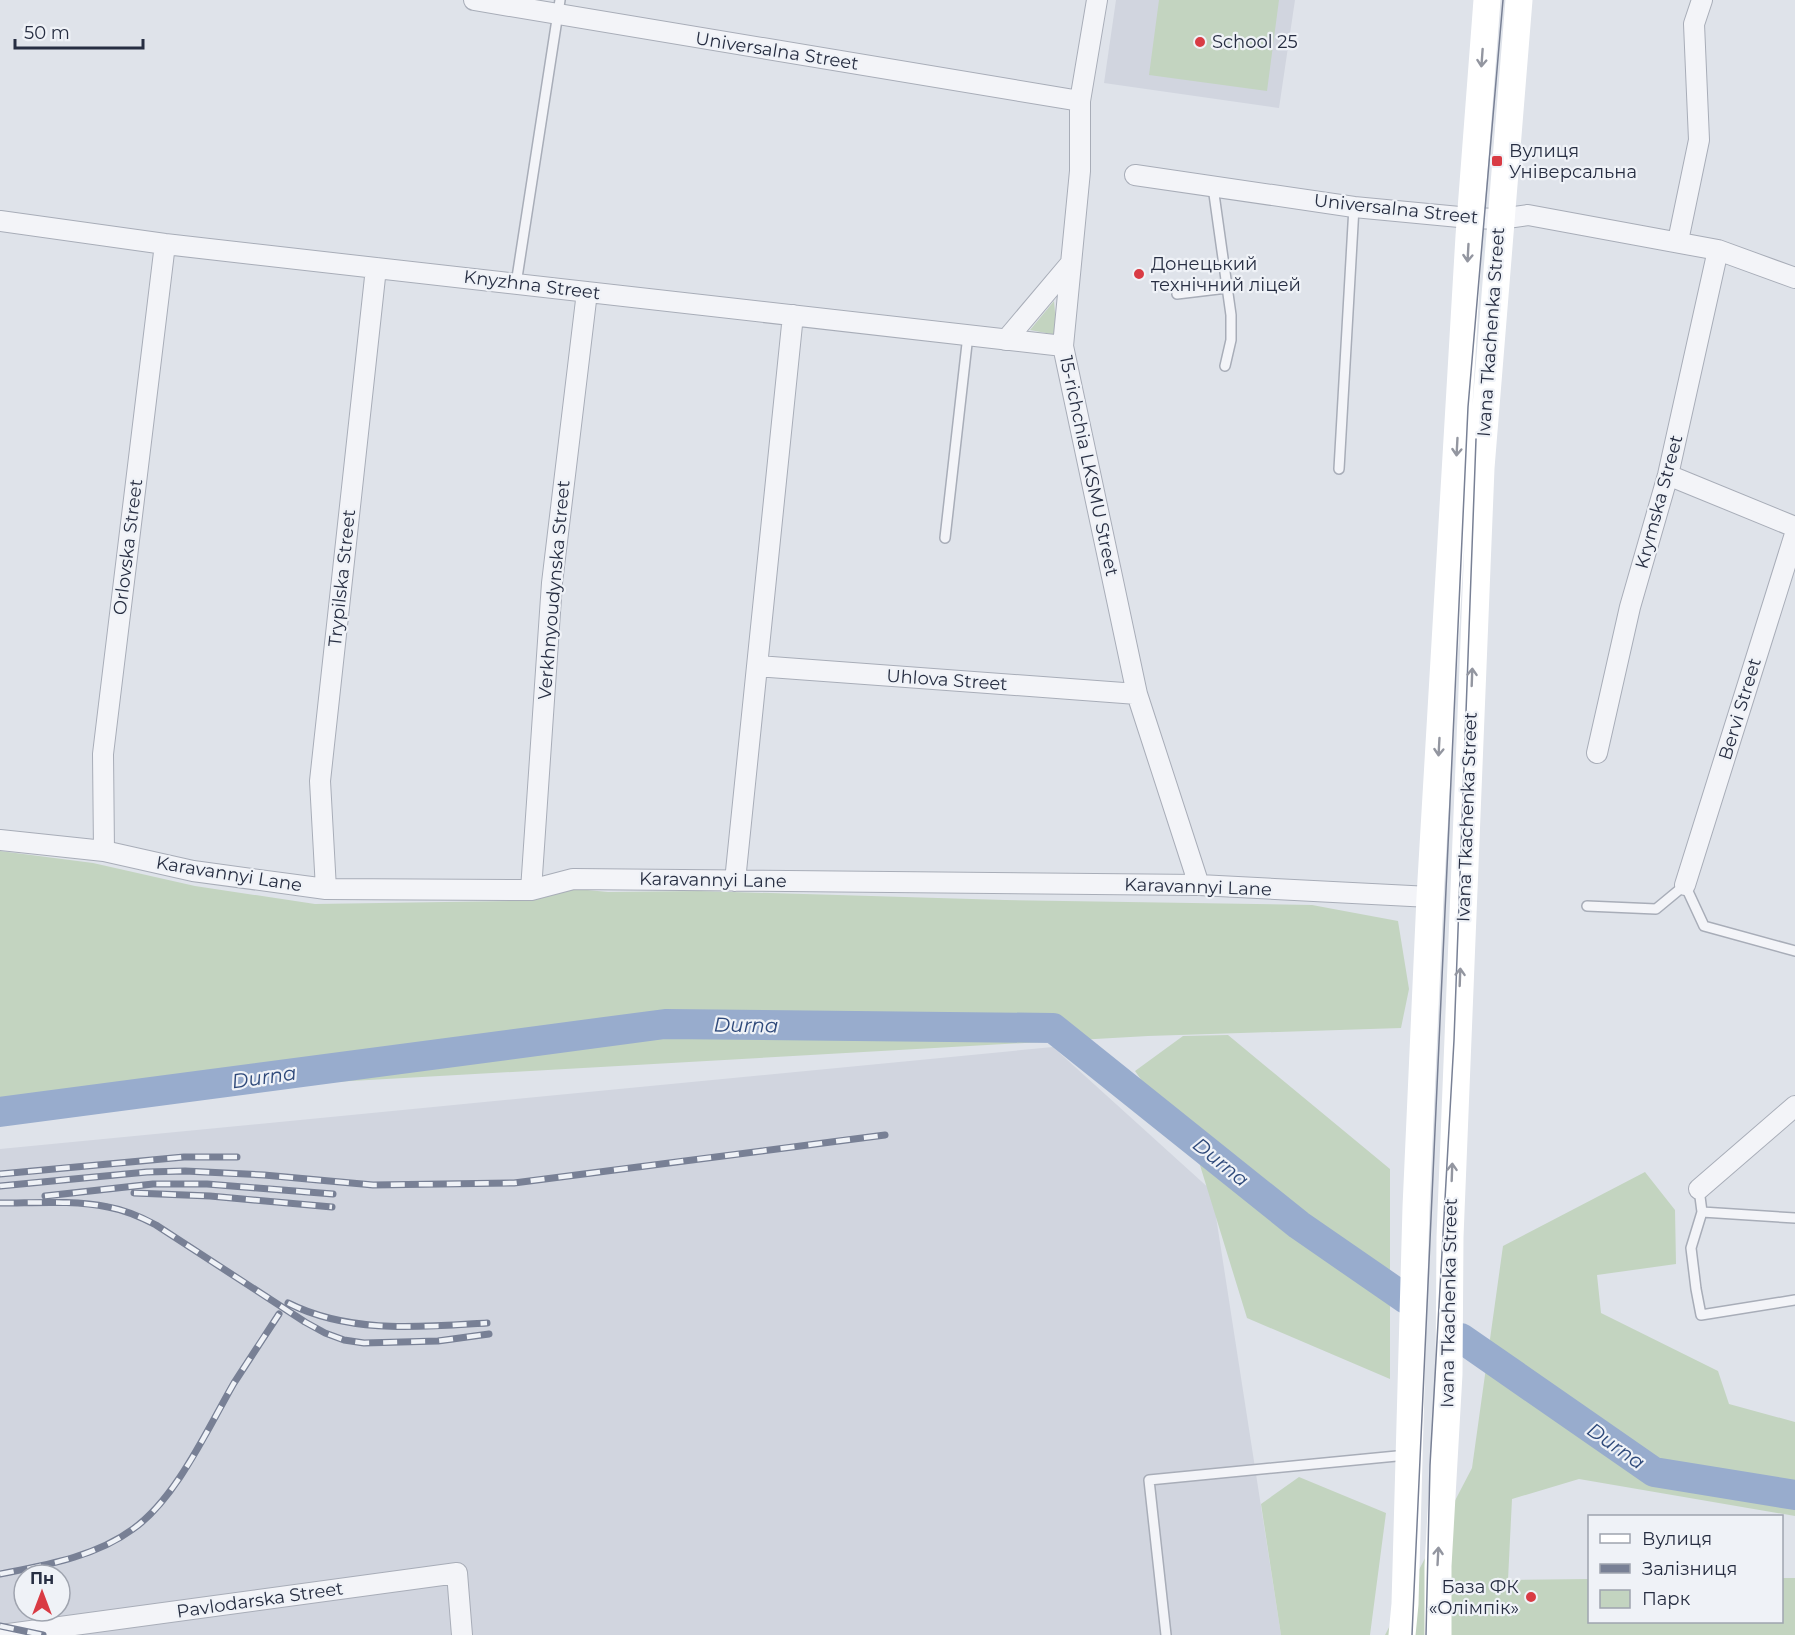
<svg xmlns="http://www.w3.org/2000/svg" width="1795" height="1635" font-family="Montserrat,sans-serif">
	<style>
		.built { fill: #d1d5df; fill-rule: evenodd }
		.green { fill: #c3d4c0 }
		.lines { fill: none; stroke-linecap: round; stroke-linejoin: round }
		.river { stroke: #98accd; stroke-width: 30 }
		.lane-casing { stroke: #a8adb8; stroke-width: 12 }
		.street-casing { stroke: #a8adb8; stroke-width: 22 }
		.lane { stroke: #f3f4f8; stroke-width: 9 }
		.street { stroke: #f3f4f8; stroke-width: 20 }
		.secondary { stroke: #fff; stroke-width: 27 }
		.tram { stroke: #788095; stroke-width: 1.5 }
		.rail-casing { stroke: #788095; stroke-width: 7 }
		.rail { stroke: #eff2f7; stroke-width: 4.5; stroke-dasharray: 14; stroke-linecap: butt }
		.oneway { stroke: #9396a0 }
		.poi-dot { fill: #d93b44; stroke: #eff2f7; stroke-width: 2 }
		.labels { text-anchor: middle; dominant-baseline: central; stroke-width: 4.5; stroke-linejoin: round; paint-order: stroke }
		.poi-label { font-size: 18px; fill: #272e42; stroke: #eff2f7; text-anchor: start }
		.street-label { font-size: 18px; fill: #272e42; stroke: #eff2f7 }
		.water-label { font-size: 20px; font-style: italic; fill: #2e497a; stroke: #eff2f7 }
	</style>
	<rect width="100%" height="100%" fill="#dfe3ea"/>
	<path class="built" d="M1116,0H1295L1279,108L1104,83Z
		M1053,1047L1212,1191L1281,1635H0V1149ZM24,1575H60V1611H24Z"/>
	<path class="green" d="M1159,0H1279L1267,91L1149,75Z
		M1054,301L1057,335L1030,330Z
		M0,851L93,863L195,886L315,904L510,901L577,889L608,892L699,891L1005,900L1312,905L1398,921L1409,989L1401,1028L1148,1036L0,1101Z
		M1228,1035L1390,1169V1379L1247,1318L1199,1162L1135,1071L1183,1036Z
		M1645,1172L1675,1210L1676,1264L1597,1275L1601,1313L1718,1371L1729,1404L1795,1422V1516L1579,1479L1512,1499L1508,1580L1589,1579L1590,1622H1782V1578H1795V1635H1385L1472,1468L1503,1246Z
		M1299,1477L1386,1513L1370,1635H1281L1261,1504Z"/>
	<g class="lines">
		<path class="river" d="M0,1112L665,1024L1053,1028L1299,1225L1406,1299
			M1461,1338L1654,1472L1795,1495"/>
		<defs>
			<path id="lane" d="M1213,187L1231,315V340L1225,366
				M516,284L560,0
				M1177,294L1227,288
				M1339,469L1354,207
				M945,538L968,335
				M1587,906L1656,909L1685,885L1704,926L1795,951
				M1699,1189L1702,1212L1795,1218
				M1702,1212L1691,1248L1696,1289L1701,1315L1795,1300
				M1166,1635L1149,1480L1407,1455"/>
			<path id="street" d="M474,0L1080,101
				M1097,0L1080,101V171L1063,346L1137,694L1199,885
				M1135,175L1354,207L1470,218L1500,219L1528,215L1718,250L1795,278
				M0,221L165,244L1063,346
				M1678,241L1699,140L1694,24L1702,0
				M1006,340L1071,263
				M1668,475L1795,527
				M757,666L1137,694
				M1597,753L1630,607L1668,475L1718,250
				M0,840L104,851L193,871L326,889L531,890L573,879L1199,885L1430,897
				M104,851L103,754L165,244
				M735,881L793,315
				M1685,885L1795,534
				M326,889L320,781L376,268
				M531,890L552,583L587,292
				M1699,1189L1795,1106
				M1,1635L457,1573L462,1635"/>
		</defs>
		<use href="#lane" class="lane-casing"/>
		<use href="#street" class="street-casing"/>
		<use href="#lane" class="lane"/>
		<use href="#street" class="street"/>
		<path class="secondary" d="M1402,1635L1405,1604L1416,1207L1430,897L1469,236L1487,0
			M1438,1635V1566L1449,1374L1450,1237L1481,468L1519,0"/>
		<path class="tram" d="M1412,1635L1468,407L1503,0
			M1426,1635L1430,1465L1454,1040L1476,439"/>
		<defs>
			<path id="rail" d="M0,1174L184,1157H237
				M0,1186L147,1172L185,1171L264,1175L373,1185L514,1183L885,1135
				M134,1193L210,1196L332,1207
				M45,1196L153,1184H207L333,1194
				M0,1203C35,1203 73,1200 108,1207C125,1210 141,1217 156,1225L305,1322L325,1333L344,1340L364,1343L438,1341L489,1334
				M288,1303C350,1334 420,1327 487,1323
				M0,1574C46,1565 95,1557 133,1529C176,1499 208,1428 234,1383C249,1360 264,1337 279,1314
				M0,1626L43,1635"/>
		</defs>
		<use href="#rail" class="rail-casing"/>
		<use href="#rail" class="rail"/>
	</g>
	<defs><path id="oneway-shaft" d="M-6 0H5M1.5-3L5.5 0L1.5 3" fill="none" stroke-width="1.6" stroke-linecap="round" stroke-linejoin="round" transform="scale(1.5)"/></defs>
	<g class="oneway">
		<use href="#oneway-shaft" transform="translate(1482 58) rotate(94)"/>
		<use href="#oneway-shaft" transform="translate(1468 253) rotate(93)"/>
		<use href="#oneway-shaft" transform="translate(1457 447) rotate(93)"/>
		<use href="#oneway-shaft" transform="translate(1472 677) rotate(-88)"/>
		<use href="#oneway-shaft" transform="translate(1439 747) rotate(93)"/>
		<use href="#oneway-shaft" transform="translate(1460 977) rotate(-88)"/>
		<use href="#oneway-shaft" transform="translate(1452 1172) rotate(-88)"/>
		<use href="#oneway-shaft" transform="translate(1438 1556) rotate(-87)"/>
	</g>
	<g class="poi-dot">
		<circle cx="1200" cy="42" r="6"/>
		<rect x="1491" y="155" width="12" height="12" rx="3"/>
		<circle cx="1139" cy="274" r="6"/>
		<circle cx="1531" cy="1597" r="6"/>
	</g>
	<g class="labels">
		<g class="poi-label">
			<text x="1212" y="42">School 25</text>
			<text x="1509" y="151">Вулиця<tspan x="1509" dy="21">Універсальна</tspan></text>
			<text x="1151" y="264">Донецький<tspan x="1151" dy="21">технічний ліцей</tspan></text>
			<text x="1519" y="1587" text-anchor="end">База ФК<tspan x="1519" dy="21">«Олімпік»</tspan></text>
		</g>
		<g class="street-label">
			<text transform="translate(777 51) rotate(9)">Universalna Street</text>
			<text transform="translate(1396 209) rotate(6)">Universalna Street</text>
			<text transform="translate(532 285) rotate(7)">Knyzhna Street</text>
			<text transform="translate(1491 332) rotate(-86)">Ivana Tkachenka Street</text>
			<text transform="translate(1089 466) rotate(78)">15-richchia LKSMU Street</text>
			<text transform="translate(1659 502) rotate(-75)">Krymska Street</text>
			<text transform="translate(128 547) rotate(-83)">Orlovska Street</text>
			<text transform="translate(342 578) rotate(-84)">Trypilska Street</text>
			<text transform="translate(554 590) rotate(-85)">Verkhnyoudynska Street</text>
			<text transform="translate(947 680) rotate(4)">Uhlova Street</text>
			<text transform="translate(1740 709) rotate(-73)">Bervi Street</text>
			<text transform="translate(1467 817) rotate(-88)">Ivana Tkachenka Street</text>
			<text transform="translate(229 874) rotate(9)">Karavannyi Lane</text>
			<text transform="translate(713 880) rotate(1)">Karavannyi Lane</text>
			<text transform="translate(1198 887) rotate(2)">Karavannyi Lane</text>
			<text transform="translate(1449 1303) rotate(-89)">Ivana Tkachenka Street</text>
			<text transform="translate(260 1600) rotate(-8)">Pavlodarska Street</text>
		</g>
		<g class="water-label">
			<text transform="translate(746 1025) rotate(1)">Durna</text>
			<text transform="translate(264 1077) rotate(-8)">Durna</text>
			<text transform="translate(1221 1162) rotate(39)">Durna</text>
			<text transform="translate(1616 1446) rotate(35)">Durna</text>
		</g>
	</g>
	<rect x="1588" y="1515" width="195" height="108" fill="#eff2f7" stroke="#9fa4af" stroke-width="1.5"/>
	<rect x="1600" y="1534" width="30" height="9" fill="#ffffff" stroke="#9fa4af" stroke-width="1.5"/>
	<text x="1642" y="1545" font-size="18" fill="#272e42">Вулиця</text>
	<rect x="1600" y="1564" width="30" height="9" fill="#788095" stroke="#9fa4af" stroke-width="1.5"/>
	<text x="1642" y="1575" font-size="18" fill="#272e42">Залізниця</text>
	<rect x="1600" y="1590" width="30" height="18" fill="#c3d4c0" stroke="#9fa4af" stroke-width="1.5"/>
	<text x="1642" y="1605" font-size="18" fill="#272e42">Парк</text>
	<g transform="translate(42 1593)"><circle r="28" fill="#eff2f7" stroke="#9fa4af" stroke-width="1.5"/>
	<path d="M0-4.5L10 22L0 15L-10 22Z" fill="#d93b44"/>
	<text y="-9" font-size="16" font-weight="bold" text-anchor="middle" fill="#272e42">Пн</text>
	</g>
	<path d="M15 39v9h128v-9" fill="none" stroke="#272e42" stroke-width="3"/>
	<text x="24" y="39" font-size="18" fill="#272e42" stroke="#eff2f7" stroke-width="4.5" paint-order="stroke">50 m</text>
</svg>
